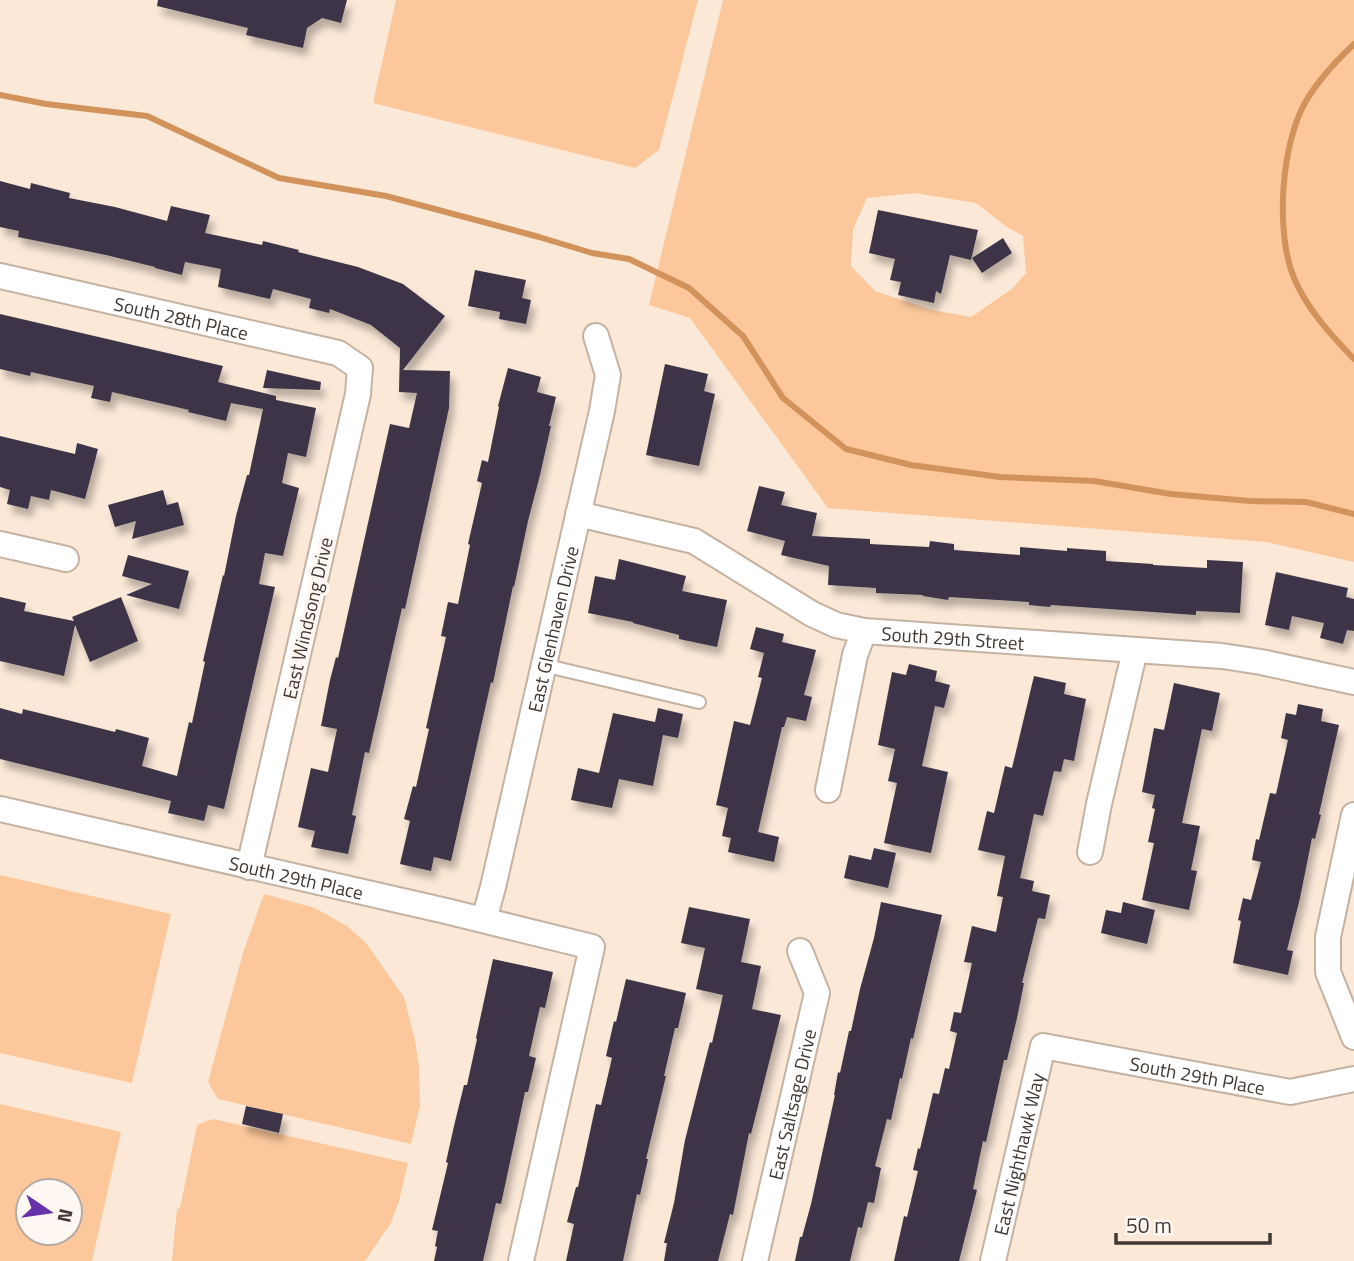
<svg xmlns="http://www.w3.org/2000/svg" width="1354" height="1261" font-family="'Titillium Web',sans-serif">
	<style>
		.green { fill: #fbc79b; fill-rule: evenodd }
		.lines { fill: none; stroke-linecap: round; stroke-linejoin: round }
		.stream { stroke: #d1935b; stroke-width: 6 }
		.building { fill: #3c3647; filter: url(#shadow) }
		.lane-casing { stroke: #c4b2a2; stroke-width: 16 }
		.street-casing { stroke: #c4b2a2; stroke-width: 28 }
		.lane { stroke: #fff; stroke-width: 12 }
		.street { stroke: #fff; stroke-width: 24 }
		.labels { text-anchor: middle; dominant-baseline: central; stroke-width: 7; stroke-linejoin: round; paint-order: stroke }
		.street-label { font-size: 19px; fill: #413933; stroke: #fff7f1 }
	</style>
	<defs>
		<filter id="shadow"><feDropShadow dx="4.5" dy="8" stdDeviation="3.5" flood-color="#0004"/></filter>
	</defs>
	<rect width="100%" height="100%" fill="#fbe8d7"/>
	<path class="green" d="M396,0H698L659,150L635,168L373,103Z
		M723,0H1354V562L1267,542L828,508L690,318L649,305ZM915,193L976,203L1007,227L1023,236L1026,273L1012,289L971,317L932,310L875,291L851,266L853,229L867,198Z
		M0,875L171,914L132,1083L0,1053Z
		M264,894L315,908L347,926L366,943L404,997L415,1040L419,1067L420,1105L411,1144L218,1099L208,1082L243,953Z
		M0,1104L121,1132L92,1261H0ZM28,1191H70V1233H28Z
		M213,1119L408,1163L399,1201L391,1223L365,1261H172L177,1209L180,1208L197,1125Z"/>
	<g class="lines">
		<path class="stream" d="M1354,44C1336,61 1319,79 1306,101C1281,144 1275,232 1294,278C1307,309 1331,335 1354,359
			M0,95L46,104L147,116L279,178L386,196L539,237L592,253L629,259L689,288L743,336L783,398L846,449L911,465L1000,477L1094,481L1171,494L1250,501L1306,502L1354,514"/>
	</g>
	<path class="building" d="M158,0H347L341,23L322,18L307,28L303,48L246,35L248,28L157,6Z
		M0,181L30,189L31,183L70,193L69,198L115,207L167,221L171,206L210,215L205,233L262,245L263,241L299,250L298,252L358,267L403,284L445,316L403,370L450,371L449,408L405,609L402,608L369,753L365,752L352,815L356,816L348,854L311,847L315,831L298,827L311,768L328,772L337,729L321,726L330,680L336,657L338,658L390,424L409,428L417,393L399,392L400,348L371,325L330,309L329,313L309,308L311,299L273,289L270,299L218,287L221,269L185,262L182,275L155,268V267L106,255L18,237L19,231L0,227Z
		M878,210L978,230L971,260L950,255L941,294L936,291L934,303L898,295L901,282L890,280L895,259L869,253Z
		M1003,238L1012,253L982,273L972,258Z
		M475,270L526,280L522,298L531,300L526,324L499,319L500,312L468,306Z
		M0,314L223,366L218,382L276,396V400L316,408L306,457L288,453L282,483L299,488L283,556L265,553L259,584L275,587L224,809L208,805L204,821L168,813L171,801L0,759V708L22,714L23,709L115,732L116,729L149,738L142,766L177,776L189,722L192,723L205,662L203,661L223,575L224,576L236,516L247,475H249L263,409L231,403L226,421L188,412L189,410L112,392L110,402L91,398L94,386L31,372L30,376L0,369Z
		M665,364L708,374L704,391L715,394L699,466L646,455Z
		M508,368L541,377L537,392L556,397L549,426H551L540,475L528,521L514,587L513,586L493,683L491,682L451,861L434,857L431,871L400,864L410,821L404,819L413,786L416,787L429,729L426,728L446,637L441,636L448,602L458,604L470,545L468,544L482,483L477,481L482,460L488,462L499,407L498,406Z
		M267,370L321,382L320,390L263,388Z
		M0,436L75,454L77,443L98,449L85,499L51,490L49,500L31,496L28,509L7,504L10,490L0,487Z
		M759,486L785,492L781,505L817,513L812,536L870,539V544L929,547L930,541L954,544V550L1020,555V547L1067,551V548L1106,551V561L1153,564V565L1207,568V560L1243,562L1240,613L1196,611V615L1051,605L1050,607L1029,605V602L949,597L948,600L923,596V595L876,593V588L828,585L829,566L781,555L785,541L747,531Z
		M163,490L167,505L178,502L184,525L132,539L136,521L115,527L108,505Z
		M128,555L189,571L179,609L126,595L152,584L122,576Z
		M619,559L686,576L682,591L727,600L717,647L679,639V635L633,623V622L588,613L595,576L615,580Z
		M1276,572L1348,588L1346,597L1354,599V631L1347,630L1343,644L1320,638L1324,623L1292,616L1289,630L1265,625Z
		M0,597L26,603L24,611L74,621L72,617L121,597L138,641L90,662L75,625L64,676L0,661Z
		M756,627L784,634L782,642L816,650L804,695L812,697L806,721L787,717L784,727H782L758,832L779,837L774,862L728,852L731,838L722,836L728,808L716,805L734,721L750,725L762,678L758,677L764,653L750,649Z
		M909,664L937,671L935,681L950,685L944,708L935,706L922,766L948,772L931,853L884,843L897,783L888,781L895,749L878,745L892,672L906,675Z
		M1034,676L1066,683L1064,694L1086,699L1074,761L1064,759L1061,772L1054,771L1043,816L1034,814L1020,878L1034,881L1032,891L1050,895L1045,919L1038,918L1022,983H1024L1017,1018L1007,1060H1004L986,1142L983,1141L973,1189L977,1190L959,1261H894L904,1216L907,1217L918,1171L913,1170L918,1148L920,1149L933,1093L939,1094L945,1068L949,1069L957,1033L950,1031L954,1012L961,1013L972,963L964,962L972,926L996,932L1003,897L997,896L1005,856L978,850L987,811L994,813L1005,766L1012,768Z
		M1174,683L1220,693L1212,731L1202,729L1182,823L1200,826L1191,870L1197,871L1189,910L1142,900L1154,843L1148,842L1155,809L1152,808L1155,795L1142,792L1154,728L1164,730Z
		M1298,704L1323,709L1321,721L1339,725L1319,814L1321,815L1315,839L1312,838L1300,898L1287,950L1293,951L1288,975L1233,963L1241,921L1238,920L1243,898L1251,900L1261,862L1252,860L1256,839L1259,840L1270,793L1276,794L1288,740L1281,738L1286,713L1296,715Z
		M658,708L683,714L678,738L663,735L653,786L619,779L612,808L571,800L578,768L599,773L613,713L655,722Z
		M874,848L896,853L888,888L844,878L849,855L871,860Z
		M881,902L942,915L913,1039L911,1038L902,1079L900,1078L891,1120L887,1119L875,1166L881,1168L874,1203L868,1202L862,1228L858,1227L850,1261H795L800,1237H802L811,1204L835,1095H834L838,1072L840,1073L849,1031H851L860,989L874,938Z
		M1123,902L1155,910L1147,944L1101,933L1106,910L1121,913Z
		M689,907L750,919L741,962L761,966L752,1009L781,1015L751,1134L749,1133L733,1215L730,1214L718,1261H664L667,1243H664L674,1203L685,1140L710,1042L712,1043L723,995L696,989L705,948L681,943Z
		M493,959L553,972L545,1008L540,1007L529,1056L536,1058L528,1092H525L501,1204L496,1203L483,1261H434L437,1247L435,1246L438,1231L432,1230L448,1163L446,1162L454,1126L464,1085H467L477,1039L476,1038Z
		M626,979L686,993L678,1028H675L664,1076H666L646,1159H648L640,1195L637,1194L623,1261H566L574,1224L567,1222L576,1187H578L596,1104L601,1105L612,1058L606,1056L614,1021L616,1022Z
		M246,1106L283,1114L279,1133L242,1124Z"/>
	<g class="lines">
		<defs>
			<path id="lane" d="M543,665L699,702"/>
			<g id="street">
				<path id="s1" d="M0,276L338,353L360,368L358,394L249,867"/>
				<path id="s2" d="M578,514L694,541L812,614L836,625L864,631L1222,656L1261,662L1354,682"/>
				<path d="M0,544L66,559"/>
				<path d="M828,790L855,655L864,631"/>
				<path id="s3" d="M0,809L446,911L592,947L521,1261"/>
				<path d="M1354,815L1328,937V972L1354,1037"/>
				<path d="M1090,852L1099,804L1135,650"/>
				<path id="s4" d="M484,920L493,887L602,411L608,375L596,336"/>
				<path id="s5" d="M755,1261L817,993L800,951"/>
				<path id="s6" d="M993,1261L1043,1046L1290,1092L1354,1079"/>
			</g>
		</defs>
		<use href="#lane" class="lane-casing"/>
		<use href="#street" class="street-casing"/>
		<use href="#lane" class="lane"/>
		<use href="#street" class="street"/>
	</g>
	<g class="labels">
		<g class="street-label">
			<text stroke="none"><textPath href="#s1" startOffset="186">South 28th Place</textPath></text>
			<text transform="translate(307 618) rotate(-77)">East Windsong Drive</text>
			<text stroke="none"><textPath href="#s4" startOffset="299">East Glenhaven Drive</textPath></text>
			<text stroke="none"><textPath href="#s2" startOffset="402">South 29th Street</textPath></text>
			<text stroke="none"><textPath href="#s3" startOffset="304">South 29th Place</textPath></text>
			<text stroke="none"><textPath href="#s6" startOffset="378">South 29th Place</textPath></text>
			<text stroke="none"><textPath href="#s5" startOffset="161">East Saltsage Drive</textPath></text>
			<text stroke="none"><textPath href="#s6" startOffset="110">East Nighthawk Way</textPath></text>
		</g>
	</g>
	<g transform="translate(49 1212) rotate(103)"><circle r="33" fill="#fff7f1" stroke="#b3aba5" stroke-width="2"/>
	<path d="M0-5L12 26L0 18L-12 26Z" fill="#6732a9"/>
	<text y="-10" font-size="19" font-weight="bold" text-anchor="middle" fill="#413933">N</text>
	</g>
	<path d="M1116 1233v10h154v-10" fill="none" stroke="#413933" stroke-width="3.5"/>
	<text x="1126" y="1233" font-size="21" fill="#413933" stroke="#fff7f1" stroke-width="5" paint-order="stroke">50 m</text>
</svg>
